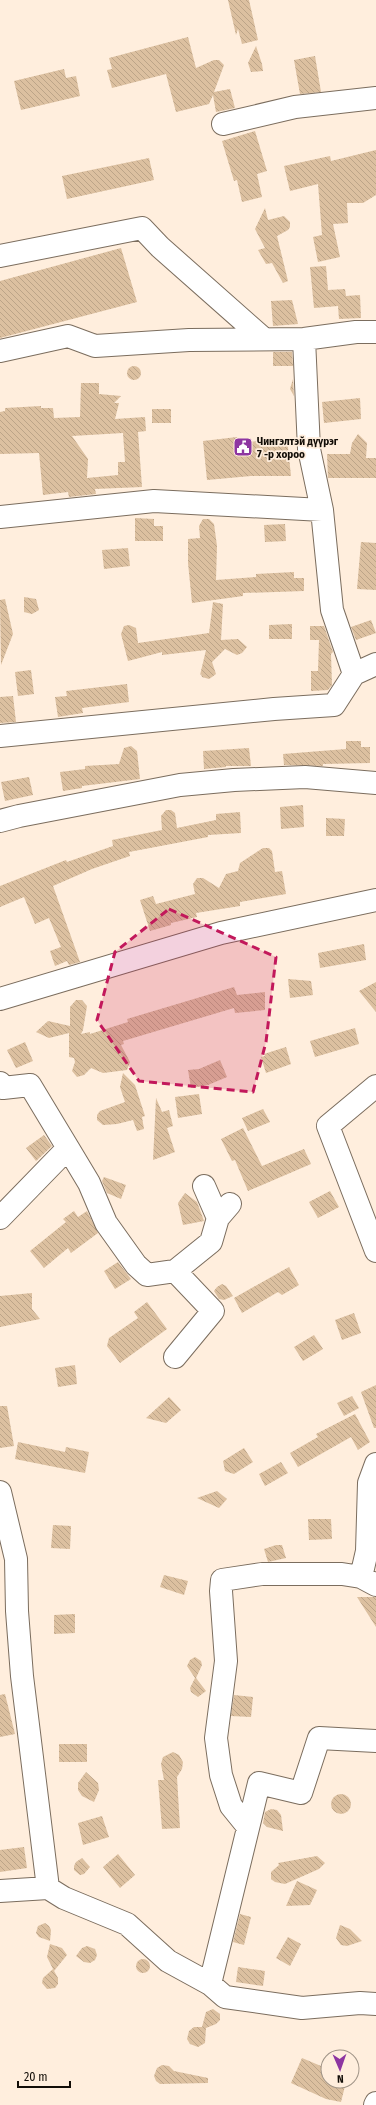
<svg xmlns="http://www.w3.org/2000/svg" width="376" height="2105" font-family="'Fira Sans Condensed',sans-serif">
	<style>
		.building { fill: url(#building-back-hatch); fill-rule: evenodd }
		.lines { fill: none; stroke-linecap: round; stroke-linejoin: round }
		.minor-casing { stroke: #7b6d5e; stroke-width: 24 }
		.minor { stroke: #fff; stroke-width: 22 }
		.marked { fill: #c2185b; fill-opacity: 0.2; stroke: #c2185b; stroke-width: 3; stroke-dasharray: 8 5; stroke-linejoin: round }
		.labels { text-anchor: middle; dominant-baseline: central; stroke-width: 3.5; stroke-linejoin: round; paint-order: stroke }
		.poi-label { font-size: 11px; font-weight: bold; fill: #120d07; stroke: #fed; text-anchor: start }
	</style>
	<defs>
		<pattern id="building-back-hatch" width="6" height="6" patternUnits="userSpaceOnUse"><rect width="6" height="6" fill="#dcc0a0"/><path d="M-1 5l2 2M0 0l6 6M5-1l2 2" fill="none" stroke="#bca488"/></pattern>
	</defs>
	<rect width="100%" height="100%" fill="#fed"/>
	<path class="building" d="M228,0H249L258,40L242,44L238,29L236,35Z
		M188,37L196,68L214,60H219L224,65L214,92L230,89L235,108L216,112L213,95L209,104L176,112L166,74L112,88L107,70L112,69L109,58Z
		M256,46L262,64L263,71L251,72L248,63Z
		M315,56L321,92L300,94L294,60Z
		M64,69L66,78L76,76L80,96L21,110L14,81Z
		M255,131L267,171L257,174L262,197L242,202L237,180L234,181L222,141Z
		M376,150V195L363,203H347L348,223L333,224L340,257L318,262L313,237L322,235L318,184L290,191L284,166L330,156L331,161Z
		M149,158L154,180L67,199L62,176Z
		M265,208L268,220L284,216L290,222V227L288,230L277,236L288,281L283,283L272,263L266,264L258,250L265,248L255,229Z
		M121,248L137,302L0,338V281Z
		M326,266L328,290L345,289L346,296L360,295L361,318L339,319L338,306L314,308L310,267Z
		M292,300L298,324L273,326L271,301Z
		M273,352H292L293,366H273Z
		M127 373a7 7 0 1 1 14 0a7 7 0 1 1-14 0Z
		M293,379L294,396L290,389Z
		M81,383H99V394L121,396L114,403H119L115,419L145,417L146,431L138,432L142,487L95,489L96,494L69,497L68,492L43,495L39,453L0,454V412L5,411V408L41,406V408H53L54,418L80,417ZM123,433L125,462H118V475L87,478L88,459L72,436Z
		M360,398L361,419L324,423L322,402Z
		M152,409H171V423H152Z
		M358,434L367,443L366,458H376V478H328L327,454H350L352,443Z
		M237,437L238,443L287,438L291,476H251L207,480L203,441Z
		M135,518L154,519V526H163V541H135Z
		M203,519H209L214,524L217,546L216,580L256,577V574L294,572V578H304V591L243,593V596L192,603L188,563V539L200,538L199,526Z
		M285,524L286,541L265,542L264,525Z
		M361,542L376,543V590L357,589Z
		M128,548L130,566L104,569L102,550Z
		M24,597L36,599L39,610L32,614L24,612Z
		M5,599L13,634L1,665L0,600Z
		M213,602L223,604L221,640L238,639L247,647L242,653L237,655L225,649L212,662L216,674L212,677L209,679L202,677L201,674L200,675L206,650L162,655V652L128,661L121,634L124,626L129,625L136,628L138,643L209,633Z
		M371,620L376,633L356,640L351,627Z
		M292,624V639H269V625Z
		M310,626H324L333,652L331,654L332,685L328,690L311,691V671H318L319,640H310Z
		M31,670L34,694L18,696L15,672Z
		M127,684L129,702L82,708L83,713L58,717L55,697L67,696L66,691Z
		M13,696L16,722L0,723V697Z
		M346,741H361V747H370V763L323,764V766L284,765L283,754L346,749Z
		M131,746L137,751L140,779L82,786V788L63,791L60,772L85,769V766L119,764L124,748Z
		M249,748L251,766H226V767L204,769L203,751Z
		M29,777L33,795L5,801L1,782Z
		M303,805L304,827L281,829L280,807Z
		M166,810H171L175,813L177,828L216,820V814L240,812L241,833L208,835V837L129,852L130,856L92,869L53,886L80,962L69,965L67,961L55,966L50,951L61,947L49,918L35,924L24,897L0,907V886L66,860L67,862L113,846L112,840L162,830L161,816Z
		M326,818L345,819L344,836H326Z
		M263,848H269L272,851L275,872L282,871L286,894L240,902V906L196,913L197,917L171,923V925L150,931L140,900L153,896L156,904L195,894L193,884L197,878H203L219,888L226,874L238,871L240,863Z
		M364,944L366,960L320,968L318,953Z
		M288,979L311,981L313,995L290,998Z
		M376,982V1012L359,991Z
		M234,987L237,995L265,992V1010L235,1013L234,1008L123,1041L124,1044L121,1045L130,1062L127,1070L103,1073L91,1068L84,1075L77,1077L72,1071L75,1062L74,1058L69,1057V1033L49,1038L36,1032L48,1021L70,1026V1007L76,1000H82L87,1006L83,1030L81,1034L90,1032V1034L128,1022L127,1019Z
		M355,1028L359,1044L315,1057L310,1041Z
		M25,1042L33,1061L16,1068L7,1050Z
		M286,1047L291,1064L266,1073L261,1057L265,1056L264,1054Z
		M220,1060L227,1077L208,1085L191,1088L188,1070L199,1069Z
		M123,1073L135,1085L145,1116L142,1117L144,1129L137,1131L133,1120L117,1124L103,1125L97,1120V1115L100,1111L125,1102L120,1087Z
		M199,1094L202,1114L178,1118L175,1097Z
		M156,1098L162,1112L169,1110L173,1126L167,1128L175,1152L153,1160Z
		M263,1109L270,1122L248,1131L242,1118Z
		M243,1128L262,1166L304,1149L311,1164L248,1191L235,1160L232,1161L221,1139Z
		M44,1135L52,1146L36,1161L26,1148Z
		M104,1177L126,1185L121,1199L107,1193L102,1181Z
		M330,1191L339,1207L318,1218L309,1202Z
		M185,1193L197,1202L204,1221L183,1225L178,1203Z
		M74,1211L78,1217L87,1211L98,1233L71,1253L68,1248L44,1268L30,1251L66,1222L63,1219Z
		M118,1262L131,1279L115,1289L104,1271Z
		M289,1267L299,1285L282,1295L278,1292L242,1313L234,1298Z
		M222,1284L226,1286L233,1296L224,1300L219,1299L214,1291L217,1287Z
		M32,1293V1309L40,1319L0,1327V1296Z
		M147,1302L167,1329L120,1363L107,1346L109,1338L138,1318L134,1312Z
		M354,1313L361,1333L342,1340L335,1320Z
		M314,1335L323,1349L303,1361L294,1347Z
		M75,1365L77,1384L58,1387L55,1368Z
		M376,1385V1428H374L361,1392Z
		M352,1396L359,1408L344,1416L337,1403Z
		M169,1397L181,1410L166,1423L146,1418Z
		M0,1406H7L14,1446L0,1448Z
		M355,1414L370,1442L358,1450L351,1437L298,1467L290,1453L318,1437L316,1434Z
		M18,1442L65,1452L66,1447L89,1452L85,1473L15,1459Z
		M244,1448L253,1462L234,1474L225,1471L223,1461Z
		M281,1462L288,1473L265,1486L259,1474Z
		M217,1491L227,1499L219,1508L197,1498Z
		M308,1519H331L332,1539L309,1540Z
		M53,1525L71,1526L70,1549L51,1548Z
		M276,1545H282L286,1558L268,1562L264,1549Z
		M164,1575L188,1581L184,1595L160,1587Z
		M357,1597H376V1627Z
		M75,1614V1633L54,1634V1615Z
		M195,1657L201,1661L202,1665L196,1678L206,1691L198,1697L191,1692L190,1688L195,1678L187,1666L190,1660Z
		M5,1694L15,1734L0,1737V1695Z
		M234,1695L253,1697L251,1717L231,1716Z
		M59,1744H87V1762H59Z
		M173,1752L179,1755L183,1762L182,1769L177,1777L180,1828L162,1829L158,1780H164L161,1764L163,1757Z
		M86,1772L98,1783L99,1790L94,1802L82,1796L78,1790V1783Z
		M331 1804a10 10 0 1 1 20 0a10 10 0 1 1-20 0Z
		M271,1809L277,1810L281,1815L283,1831L267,1827L263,1823L265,1812Z
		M102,1816L109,1837L83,1845L78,1823Z
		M24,1847L27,1868L0,1872V1850Z
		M118,1854L135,1875L120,1888L103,1867Z
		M317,1856L325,1863L319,1869L285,1884L275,1882L271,1879V1872L279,1865L278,1863Z
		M82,1858L90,1867L84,1874L80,1875L74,1870V1866L76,1862Z
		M297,1881L317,1890L310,1905L286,1906Z
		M240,1914L251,1917L244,1945L233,1942Z
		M45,1923L49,1926L51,1930L50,1941L39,1937L36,1933L38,1926Z
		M340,1925L350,1929L362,1941L347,1946L341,1945L336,1938Z
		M288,1937L301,1944L290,1966L276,1958Z
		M50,1944L62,1948L67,1955L54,1971L47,1957Z
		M87,1946L95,1949L97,1955L95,1960L90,1963L84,1962L76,1956L82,1948Z
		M136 1966a7 7 0 1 1 14 0a7 7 0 1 1-14 0Z
		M238,1967L265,1971L263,1986L236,1982Z
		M53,1969L58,1978V1984L55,1988L47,1989L42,1983L43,1978Z
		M213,2009L220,2014V2020L216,2024L206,2028L205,2043L198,2047L190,2044L187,2039L189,2031L194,2027H202L206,2012Z
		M302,2058L328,2069V2082L345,2086L341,2102L326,2099L291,2083Z
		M162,2065L169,2066L174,2071L208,2078V2083L160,2084L156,2081L154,2076L157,2068Z"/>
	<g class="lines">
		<defs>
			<path id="minor" d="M223,124L295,107L376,98
				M0,256L142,228L160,247L264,339
				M304,339L309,449L322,510L332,610L354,674
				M0,351L68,336L95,346L189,340L304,339L356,332H376
				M0,517L154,501L322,510
				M0,736L274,709L334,705L354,674L376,664
				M0,821L19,816L180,785L234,780L305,777L376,783
				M0,999L221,933L376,900
				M0,1083L3,1088L30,1085L68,1148L0,1218
				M376,1086L328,1126L376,1251
				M68,1148L89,1183L106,1223L136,1265L147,1275L175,1271L211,1242L218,1218L230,1204
				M204,1186L218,1218
				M175,1357L213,1311L175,1271
				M376,1464L369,1483L367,1551L361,1577L376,1585
				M0,1492L16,1559L17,1611L22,1676L48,1888
				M248,1827L231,1806L221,1775L216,1738L226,1661L221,1591L222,1580L262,1574H342L361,1577
				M0,1891L48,1888L64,1898L127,1924L168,1961L210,1984L225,1997L302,2008L360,2003L376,2004
				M210,1984L259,1783L301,1793L319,1738L376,1741
				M375,2105L376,2103"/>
		</defs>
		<use href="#minor" class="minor-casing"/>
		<use href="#minor" class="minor"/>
	</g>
	<path class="marked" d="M169,909L276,957L266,1042L253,1092L139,1081L97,1020L115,952Z"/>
	<defs>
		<symbol id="civic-square" viewBox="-11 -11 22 22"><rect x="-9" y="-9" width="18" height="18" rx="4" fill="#8d35a1" stroke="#fed"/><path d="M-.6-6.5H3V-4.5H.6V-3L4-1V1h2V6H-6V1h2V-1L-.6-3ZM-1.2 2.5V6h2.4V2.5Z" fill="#fff"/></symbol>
	</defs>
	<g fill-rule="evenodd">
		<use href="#civic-square" x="232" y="436" width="22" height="22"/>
	</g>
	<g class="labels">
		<g class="poi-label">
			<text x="257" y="441">Чингэлтэй дүүрэг<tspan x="257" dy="13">7 -р хороо</tspan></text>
		</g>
	</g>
	<g transform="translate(340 2069) rotate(178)"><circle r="19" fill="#ffeedd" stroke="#a09487"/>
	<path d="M0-3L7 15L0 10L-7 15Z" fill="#8d35a1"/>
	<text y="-6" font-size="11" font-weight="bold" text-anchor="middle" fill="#120d07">N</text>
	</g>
	<path d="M18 2081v6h52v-6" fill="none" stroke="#120d07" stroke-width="2"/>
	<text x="24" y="2081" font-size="12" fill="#120d07" stroke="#ffeedd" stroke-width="3" paint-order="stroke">20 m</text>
</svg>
